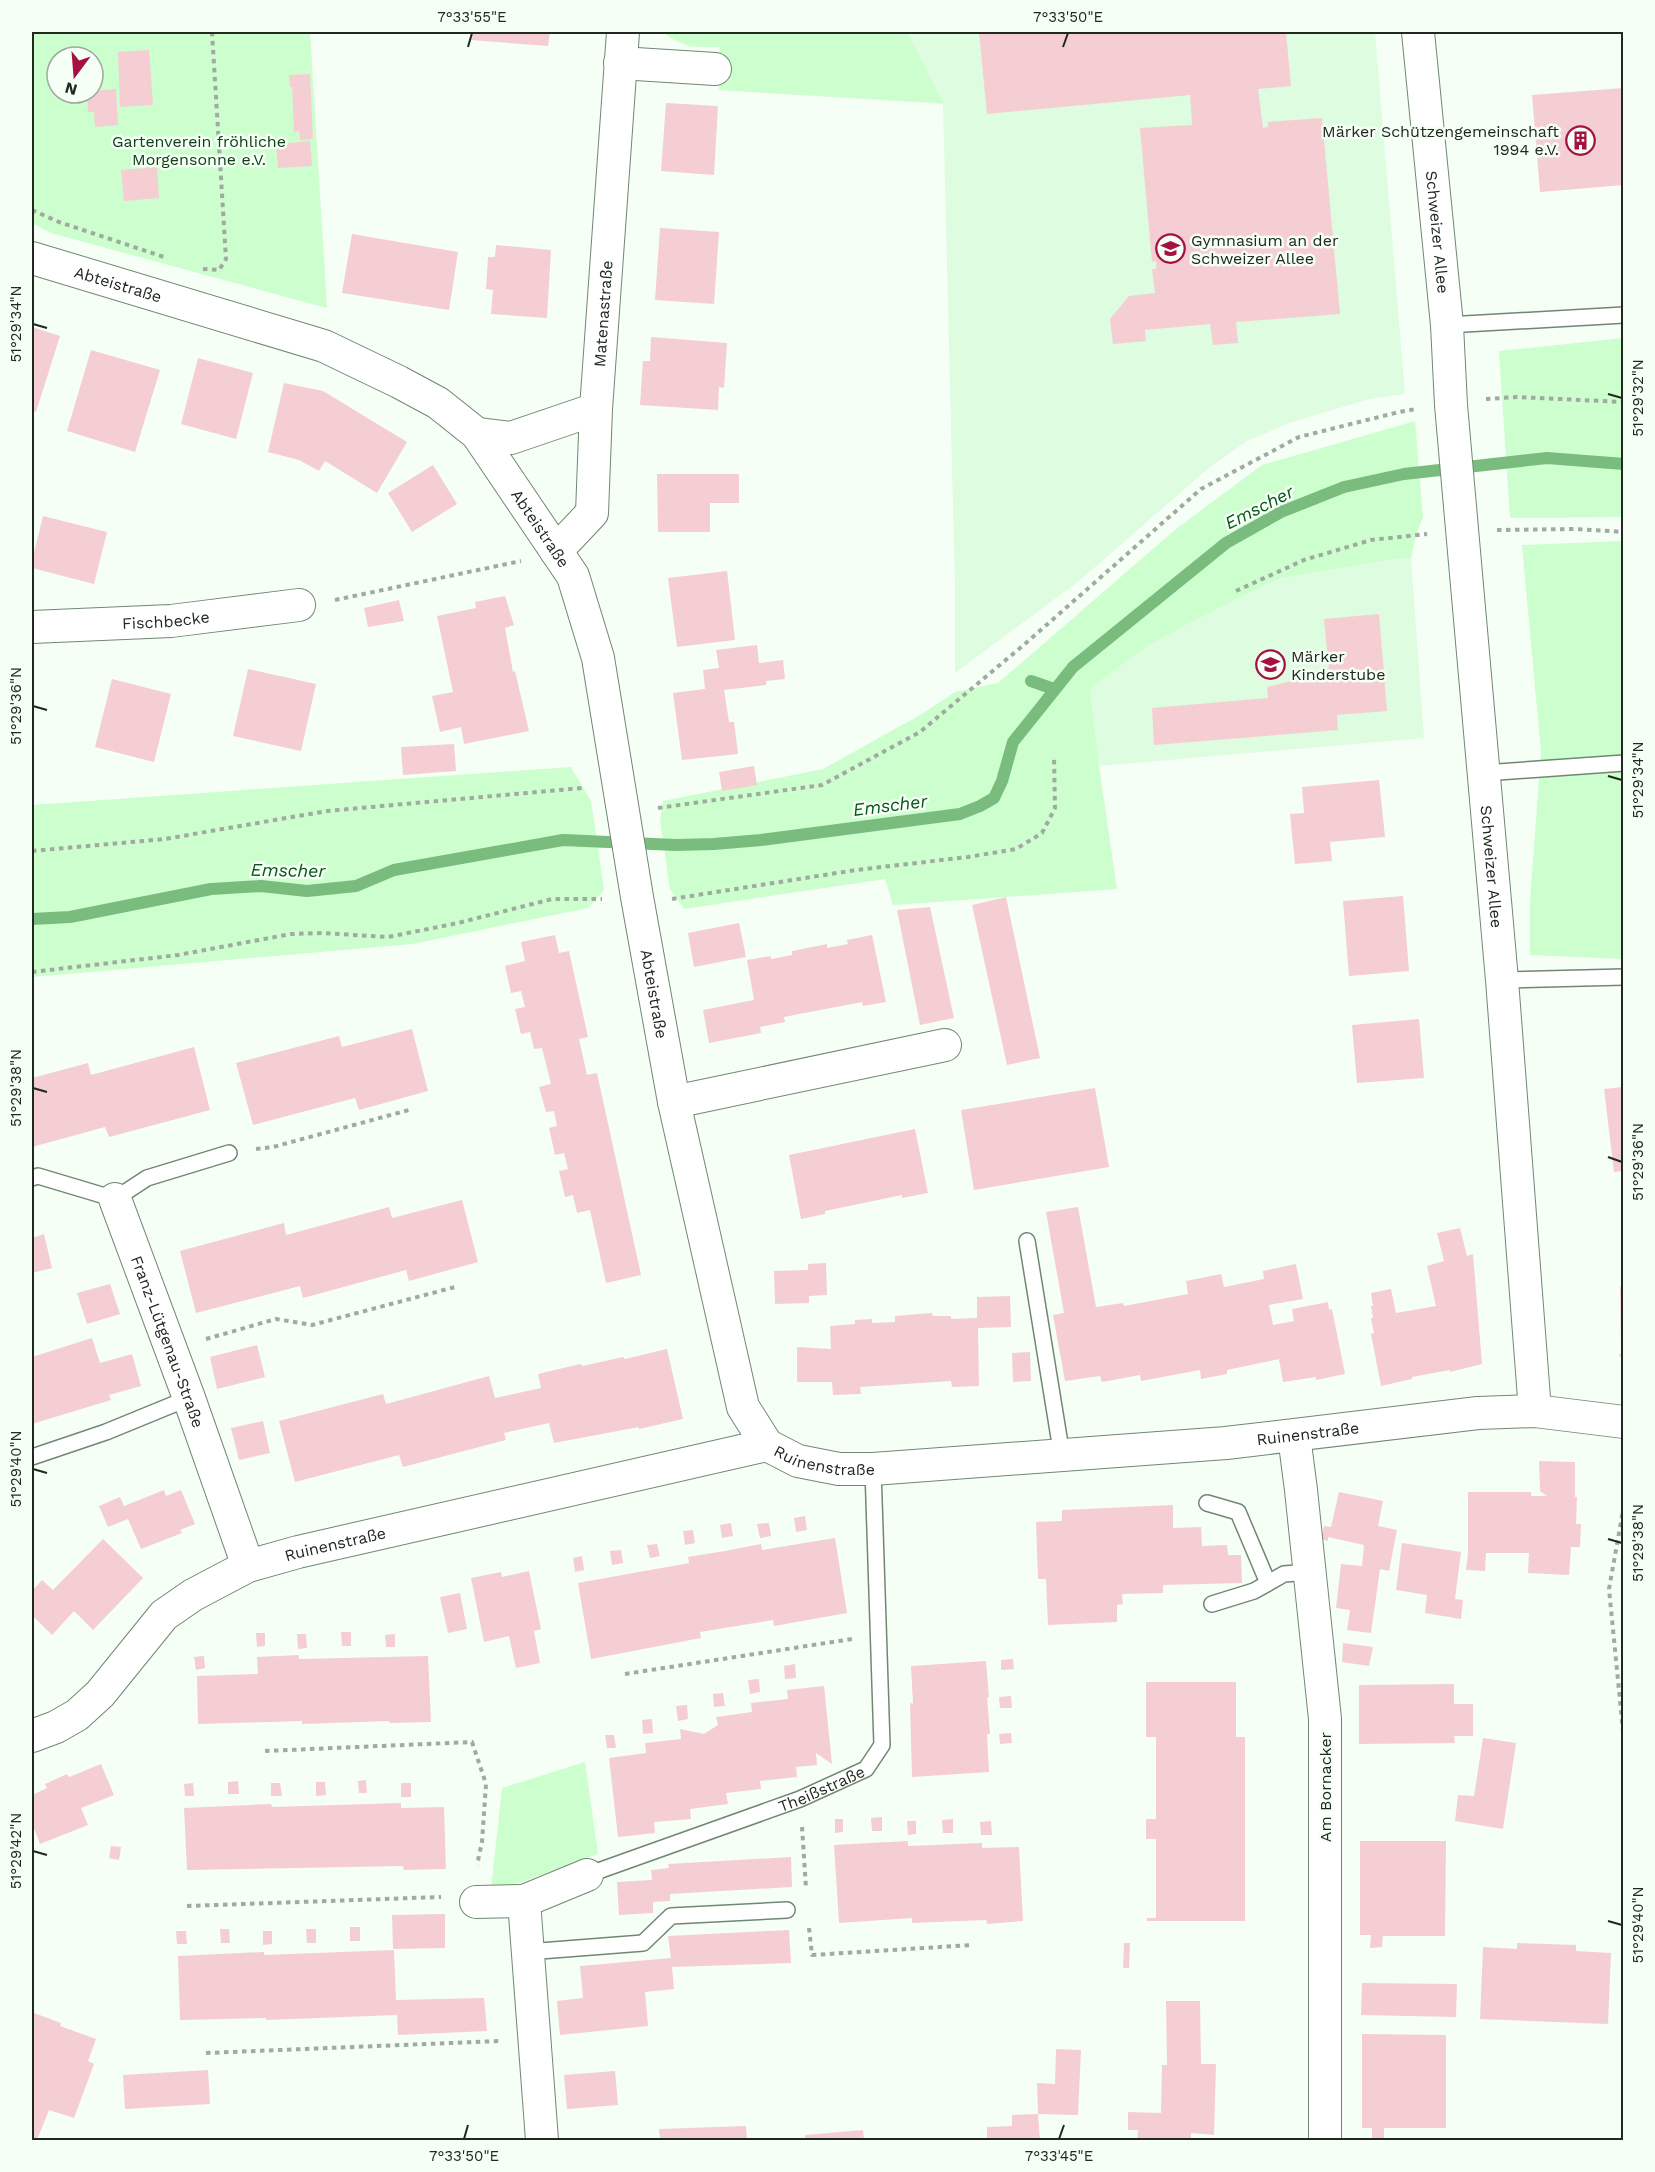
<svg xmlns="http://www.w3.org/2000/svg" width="1655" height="2172" font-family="'Work Sans',sans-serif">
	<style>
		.built { fill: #defcdf }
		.green { fill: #ccfece; fill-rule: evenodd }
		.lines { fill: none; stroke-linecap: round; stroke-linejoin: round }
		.stream { stroke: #7abc7e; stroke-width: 12 }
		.building { fill: #f5ced3 }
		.lane-casing { stroke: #718772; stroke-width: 18 }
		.street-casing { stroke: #718772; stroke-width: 34 }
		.path { stroke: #a1aaa1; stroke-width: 4; stroke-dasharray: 4.5 4.5; stroke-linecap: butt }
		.lane { stroke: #fff; stroke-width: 15 }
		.street { stroke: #fff; stroke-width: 32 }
		.ticks { fill: none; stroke: #202920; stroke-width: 2 }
		.labels { text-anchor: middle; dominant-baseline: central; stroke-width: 5; stroke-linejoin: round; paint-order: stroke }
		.poi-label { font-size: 16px; fill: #202920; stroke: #f5fff5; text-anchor: start }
		.park-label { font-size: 16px; fill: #114018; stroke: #f5fff5 }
		.street-label { font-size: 16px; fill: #202920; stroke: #f5fff5 }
		.water-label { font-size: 18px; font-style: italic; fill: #09531a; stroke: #f5fff5 }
		.neatline { fill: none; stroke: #202920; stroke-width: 2 }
		.ticks-label { font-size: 15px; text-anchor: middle; fill: #202920 }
	</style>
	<rect width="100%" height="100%" fill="#f5fff5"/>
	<path class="built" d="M664,32H1375L1405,394L1370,399L1292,422L1247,441L1211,466L1079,581L955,673V586L943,104L719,90L720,47H689L670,38Z
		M1400,558H1411L1424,738L1099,766L1090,688L1152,643L1234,600L1277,579Z"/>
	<path class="green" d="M32,32H310L327,308L51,233L32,223ZM57,57H93V93H57Z
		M664,32H907L943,103L719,90L720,47C699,47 680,47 664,32Z
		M1623,338V517L1510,518L1499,351Z
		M1415,421L1423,517L1416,535L1411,558H1400L1277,579L1234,600L1152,643L1090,688L1099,766L1117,889L893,905L885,879L684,909L670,889L660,820L663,801L823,769L922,714L955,692L998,683L1176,529L1262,465Z
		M1623,541V959L1530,955V901L1541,752L1522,545Z
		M571,767L591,801L604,890L588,908L412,944L32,977V805Z
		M585,1762L598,1854L511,1886L491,1889L502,1788Z"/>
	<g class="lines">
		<path class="stream" d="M1031,681L1054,689
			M32,919L70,917L211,889L261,886L307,891L356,886L394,870L563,840L676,845L714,844L761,840L960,814L980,806L994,798L1002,781L1013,742L1073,667L1226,543L1281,512L1344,487L1404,474L1547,458L1624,464"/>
	</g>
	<path class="building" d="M471,32H550L548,46L471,40Z
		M979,32H1286L1291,86L1258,89L1263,128L1268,127V122L1322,118L1340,314L1236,322L1238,343L1213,345L1210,324L1145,330L1146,341L1113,344L1110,319L1129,296L1155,293L1152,269H1156V261L1152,262L1140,128L1192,125L1190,95L987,114Z
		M149,50L153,105L120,107L118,52Z
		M310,74L313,139L300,140L299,131L294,132L292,87H290L289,75Z
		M1623,88V185L1540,192L1532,95Z
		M116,89L118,125L95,127L94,112H88L87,93H93V91Z
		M666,103L718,106L714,175L661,171Z
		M310,141L312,166L278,168L276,144Z
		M157,167L159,198L124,201L121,170Z
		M660,228L719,232L714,304L655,300Z
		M352,234L458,252L449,310L342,293Z
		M496,245L551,250L547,318L491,314L493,290L486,289L488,257H495Z
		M32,327L60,336L36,412L32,410Z
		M651,337L727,343L724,388L719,387L718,410L640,405L643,361H650Z
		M91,350L160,370L135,452L67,431Z
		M198,358L253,373L236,439L181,424Z
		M284,383L323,391L407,442L377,493L325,461L319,471L299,460L268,452Z
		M433,465L457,504L412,532L388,493Z
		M657,474H739V503H710V532H658Z
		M43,516L107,532L94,584L32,568V561Z
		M727,571L735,640L677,647L668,578Z
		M505,596L514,625L505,628L513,672L515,671L529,731L464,744L461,727L440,732L432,696L453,692L437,616L476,608L475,602Z
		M399,600L404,621L368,627L364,608Z
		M1379,614L1387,711L1337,715L1338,730L1154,745L1152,708L1268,698L1267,687L1329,672L1324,619Z
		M757,645L759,663L783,660L785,679L766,681V685L724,690L729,722H734L738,754L682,760L673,693L705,689L703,670L719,668L716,650Z
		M248,669L316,684L301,751L233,736Z
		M112,679L171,694L154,762L95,747Z
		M454,744L456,771L403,775L401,747Z
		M754,766L757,785L722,791L719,772Z
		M1379,780L1385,837L1330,842L1332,861L1295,864L1290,814L1304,813L1302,787Z
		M1403,896L1409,971L1349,976L1343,901Z
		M1006,897L1040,1058L1007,1065L972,905Z
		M930,907L954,1018L920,1025L897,910Z
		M739,923L746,957L694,967L688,933Z
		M555,935L559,953L569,951L588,1037L579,1039L587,1075L597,1073L641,1275L606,1283L590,1210L577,1213L573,1195L565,1197L559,1171L568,1169L564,1153L555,1155L549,1128L557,1126L554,1111L546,1112L539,1087L551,1084L542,1048L534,1049L530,1032L521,1034L515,1009L525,1007L521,991L511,993L505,966L525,961L521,942Z
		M872,935L886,1002L863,1006L862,1002L784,1017L785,1022L760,1027L761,1033L709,1043L703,1010L754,1000L747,960L771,956V959L792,955V951L827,944V948L848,944L847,940Z
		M1419,1019L1424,1078L1357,1083L1352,1025Z
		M412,1029L428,1091L359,1110L355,1098L253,1125L236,1063L339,1036L342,1047Z
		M194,1047L210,1110L109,1137L105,1127L32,1147V1078L88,1063L91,1075Z
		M1623,1087V1171L1614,1172L1604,1089Z
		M1095,1088L1109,1167L974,1190L961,1110Z
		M915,1129L928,1193L902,1198V1195L825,1211V1214L801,1219L789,1155Z
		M462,1200L478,1262L409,1281L406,1270L303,1298L300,1286L196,1313L180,1251L284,1223L286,1235L389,1207L392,1218Z
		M1078,1207L1096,1307L1123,1303L1124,1306L1188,1294L1186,1281L1221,1274L1224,1287L1264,1279L1263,1271L1296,1264L1303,1299L1269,1305L1273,1325L1294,1321L1292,1309L1328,1302L1329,1310L1332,1309L1345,1374L1316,1380V1377L1283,1382L1279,1359L1227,1370V1374L1201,1379L1200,1370L1141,1381L1140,1375L1102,1382L1100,1376L1065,1381L1053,1315L1064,1313L1046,1212Z
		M1460,1228L1467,1256L1473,1254L1482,1364L1450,1372V1370L1412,1377V1379L1381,1386L1371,1334L1374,1333L1371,1318H1373L1371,1306H1373L1371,1293L1391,1289L1396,1313L1436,1306L1427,1266L1444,1261L1437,1233Z
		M44,1234L52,1268L32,1273V1238Z
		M826,1263L827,1295L809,1296V1303L775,1304L774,1271L808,1270V1264Z
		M110,1284L120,1314L87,1324L77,1293Z
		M1620,1287H1623L1622,1358L1619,1356L1621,1353Z
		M1010,1296L1011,1327L978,1328L979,1386L952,1387L951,1381L860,1387L861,1394L833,1395L832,1382H797V1347L831,1349L830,1326L855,1324V1320L872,1319V1323L895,1322V1316L932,1313L933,1316H951V1319L977,1318V1297Z
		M92,1338L100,1363L132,1354L141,1386L109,1395L111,1400L32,1424V1357Z
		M257,1345L265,1377L217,1389L210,1357Z
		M667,1349L683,1419L639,1429V1427L554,1443L549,1423L504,1433L506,1440L403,1467L399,1455L295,1482L279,1421L383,1394L386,1404L489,1376L495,1398L541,1388L538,1374L580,1364L583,1366L623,1357L625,1359Z
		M1030,1352L1031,1381L1013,1382L1012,1353Z
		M263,1421L270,1453L239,1460L231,1428Z
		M1539,1461L1575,1462V1497H1577L1576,1524H1581L1580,1547H1571L1569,1575L1528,1573L1529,1553H1486L1485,1571L1466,1570L1468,1553V1492H1531V1496H1547L1540,1491Z
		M164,1490L166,1496L181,1490L195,1524L180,1530L182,1533L141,1549L128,1519L108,1527L99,1506L120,1497L124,1506Z
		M1339,1492L1383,1501L1378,1526L1397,1530L1389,1571L1380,1569L1371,1633L1347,1630L1350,1610L1336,1608L1341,1564L1362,1566L1364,1545L1328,1537V1541L1321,1539L1324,1526L1331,1527Z
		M1173,1505V1528L1201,1527L1202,1546L1227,1545L1228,1555H1241L1242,1583L1163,1585V1593L1122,1594L1123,1604L1117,1605V1622L1048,1625L1046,1579H1038L1036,1522L1062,1521V1510Z
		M805,1516L807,1530L796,1532L794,1518Z
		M731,1523L733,1536L722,1538L720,1525Z
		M769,1523L771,1536L760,1538L757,1524Z
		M693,1530L695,1543L685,1545L683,1531Z
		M835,1538L847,1613L774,1626L773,1620L700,1632L701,1638L591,1659L578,1583L689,1563L688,1557L725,1551L761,1544L762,1550Z
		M103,1539L143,1578L93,1630L74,1611L52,1635L32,1615V1591L42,1580L53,1590Z
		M1402,1543L1461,1552L1455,1599L1463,1600L1461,1619L1425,1613L1427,1595L1396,1590Z
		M657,1544L660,1556L650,1558L647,1545Z
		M621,1550L623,1563L612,1565L610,1551Z
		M582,1556L584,1570L575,1572L573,1558Z
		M529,1571L541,1629L534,1631L540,1663L516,1668L509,1636L484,1642L471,1578L501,1572L502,1577Z
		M460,1593L467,1629L448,1633L440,1597Z
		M341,1632H351V1646H342Z
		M256,1633H265V1646L257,1647Z
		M297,1634H306L307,1648L298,1649Z
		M395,1634V1647H386L385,1635Z
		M1343,1643L1373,1647L1369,1666L1342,1662Z
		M299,1655V1659L428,1656L431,1722L390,1723L389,1721L302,1724V1721L198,1724L197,1676L258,1674L257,1657Z
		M204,1656L205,1668L196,1670L194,1657Z
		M1013,1659L1014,1669L1001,1670V1660Z
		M986,1661L989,1698L987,1697L990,1734H987L989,1772L912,1777L910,1703L913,1704L911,1666Z
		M795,1664L796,1678L785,1679L784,1666Z
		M759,1679L760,1692L750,1694L748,1680Z
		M1146,1682H1236V1737H1245V1921H1147V1918H1156V1839H1146V1819H1156V1737H1146Z
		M1454,1684V1704H1473V1736H1454L1455,1743L1359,1744V1685Z
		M824,1686L832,1764L816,1753L817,1765L796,1767L797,1777L760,1781L761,1789L726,1793L728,1804L690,1809L691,1819L654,1822L655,1833L618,1837L609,1758L646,1753L645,1743L681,1739L680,1729L704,1734L718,1725L716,1717L752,1712L751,1703L788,1699L787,1690Z
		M723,1693L725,1706L714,1707L713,1694Z
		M1011,1696L1012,1708H1000L999,1697Z
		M687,1705L688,1719L678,1721L676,1706Z
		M652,1719L653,1733L643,1734L642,1720Z
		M1011,1733L1012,1743L1000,1744L999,1734Z
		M605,1735H614L616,1748H607Z
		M1483,1738L1516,1743L1503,1829L1455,1821L1458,1795L1474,1796Z
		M101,1764L114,1795L81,1808L88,1825L40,1844L32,1823V1795L47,1788L45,1784L67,1774L69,1777Z
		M366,1780L367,1793H359L358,1781Z
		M238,1781L239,1794H228V1782Z
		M316,1782H325L326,1795L316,1796Z
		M193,1783L194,1796H185L184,1784Z
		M271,1783H280L282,1796H271Z
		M401,1783H411V1797H401Z
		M401,1803V1808L444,1807L446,1869L404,1870L403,1866L187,1870L184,1808L271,1804L272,1807Z
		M882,1817V1831H872L871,1818Z
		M835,1819H843V1832L835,1833Z
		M953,1819V1833H943L942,1820Z
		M907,1821H916V1834L908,1835Z
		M991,1821L992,1835H981L980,1822Z
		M908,1841V1846L982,1843V1848L1019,1847L1023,1921L987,1924L986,1920L912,1923V1918L839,1923L834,1845Z
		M1360,1841H1446L1445,1936H1383L1382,1947L1370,1948L1371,1935H1360Z
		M111,1846L121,1847L119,1860L109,1858Z
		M791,1857L792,1887L670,1894V1901L653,1902V1913L619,1915L617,1882L652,1880L651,1870L669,1868L668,1864Z
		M445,1914V1948L393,1949L392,1915Z
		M350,1927H360V1941H350Z
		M220,1929H229L230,1943H221Z
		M306,1929H316V1943H307Z
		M789,1930L791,1963L672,1967L674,1989L645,1992L648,2026L560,2035L557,2001L583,1998L580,1966L671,1958L668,1936Z
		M176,1931H186L187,1944H177Z
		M263,1931H272V1944L263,1945Z
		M1124,1943H1130L1129,1968H1123Z
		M1517,1943L1576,1945V1951L1611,1953L1608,2024L1480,2019L1483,1947L1517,1949Z
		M394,1950L396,2000L484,1998L487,2031L398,2035L397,2015L266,2020V2018L180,2020L178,1956L264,1952V1955Z
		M1362,1983L1457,1984L1456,2017L1361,2015Z
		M1166,2001H1200L1201,2064H1216L1214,2135L1191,2133V2140H1137L1138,2130H1128V2112L1161,2113L1162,2065H1167Z
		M34,2013L61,2023L60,2026L96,2039L88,2061L94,2064L74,2118L49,2110L37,2140H32V2020Z
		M1362,2034L1446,2035V2128H1384V2139L1372,2140V2128H1362Z
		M1056,2049L1081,2050L1078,2115L1038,2114L1037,2083L1055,2084Z
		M208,2070L210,2104L125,2109L123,2075Z
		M615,2071L618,2105L567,2109L564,2075Z
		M1038,2114L1040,2140H987V2127L1012,2126V2115Z
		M746,2126L747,2140H660L659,2129Z
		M863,2130L864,2140H805V2135Z"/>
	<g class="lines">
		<defs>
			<g id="lane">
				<path d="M1447,325L1624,315"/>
				<path d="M1484,773L1624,763"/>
				<path d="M1502,980L1624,977"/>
				<path d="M32,1178L38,1176L115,1199L147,1178L229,1153"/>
				<path d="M1027,1241L1062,1456"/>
				<path d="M32,1457L106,1432L189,1398"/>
				<path d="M1207,1503L1238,1512L1268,1583"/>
				<path d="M1212,1604L1254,1591L1284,1574L1310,1572"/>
				<path id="s1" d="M587,1875L800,1799L866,1769L882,1745L873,1469"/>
				<path d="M527,1952L643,1943L671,1916L787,1910"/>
			</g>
			<g id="street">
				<path id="s2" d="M1418,32L1447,325L1451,405L1502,980L1535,1411"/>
				<path d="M620,63L715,69"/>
				<path id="s3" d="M32,258L324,346L399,382L438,403L477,434L573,576L598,658L637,897L674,1102L743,1407L767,1445"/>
				<path d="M477,434L511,438L596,409"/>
				<path id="s4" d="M556,551L592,513L596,409L623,32"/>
				<path id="s5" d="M32,627L171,621L299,605"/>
				<path d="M674,1102L945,1045"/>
				<path id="s6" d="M115,1199L189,1398L248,1566"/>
				<path d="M1294,1436L1301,1490L1325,1719V2140"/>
				<path id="s7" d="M32,1736L56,1727L77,1715L100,1694L164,1615L193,1595L248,1566L298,1552L767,1445L798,1461L839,1469H873L1226,1443L1478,1413L1535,1411L1624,1422"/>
				<path d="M476,1902L524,1901"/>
				<path d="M542,2140L524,1901L587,1875"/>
			</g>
		</defs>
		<use href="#lane" class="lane-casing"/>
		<use href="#street" class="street-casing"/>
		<path class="path" d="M32,210L59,222L167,258
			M203,269L219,270L226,259L212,32
			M1486,399L1517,397L1624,402
			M1497,530L1576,529L1624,532
			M1236,591L1304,560L1371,540L1427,534
			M335,600L521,561
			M658,808L822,785L920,732L1026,643L1201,489L1299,437L1399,412L1416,409
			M32,851L165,839L327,811L582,788
			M672,899L856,870L968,857L1016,849L1042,833L1055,808L1054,756
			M32,972L178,955L291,934L322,933L388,937L458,923L552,899H602
			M256,1149L273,1147L409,1110
			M206,1339L276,1319L312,1325L455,1287
			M1624,1505L1609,1589L1624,1741
			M625,1674L852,1639
			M265,1751L472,1742L486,1784L482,1842L477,1865
			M802,1827L806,1888
			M187,1906L441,1897
			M809,1928L812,1955L972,1945
			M206,2053L500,2041"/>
		<use href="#lane" class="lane"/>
		<use href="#street" class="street"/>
	</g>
	<path class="ticks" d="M468,47L472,33M1063,47L1068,33M33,324L47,328M1608,394L1622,398M33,706L47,710M1608,776L1622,780M33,1088L47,1092M1608,1157L1622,1162M33,1469L47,1473M1608,1539L1622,1543M33,1851L47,1855M1608,1921L1622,1925M464,2139L468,2125M1059,2139L1064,2125"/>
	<defs>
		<symbol id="building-ring" viewBox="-11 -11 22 22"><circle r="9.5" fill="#f5fff5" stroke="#a71043" stroke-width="1.5"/><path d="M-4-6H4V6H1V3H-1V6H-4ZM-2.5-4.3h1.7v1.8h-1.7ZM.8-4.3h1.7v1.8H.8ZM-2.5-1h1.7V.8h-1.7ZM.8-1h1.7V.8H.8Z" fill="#a71043"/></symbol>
		<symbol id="school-ring" viewBox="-11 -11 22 22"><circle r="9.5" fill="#f5fff5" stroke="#a71043" stroke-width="1.5"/><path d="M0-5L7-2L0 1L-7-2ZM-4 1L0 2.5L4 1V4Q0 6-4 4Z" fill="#a71043"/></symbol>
	</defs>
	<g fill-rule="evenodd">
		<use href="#building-ring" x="1564" y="124" width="33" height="33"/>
		<use href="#school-ring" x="1154" y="232" width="33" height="33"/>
		<use href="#school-ring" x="1254" y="648" width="33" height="33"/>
	</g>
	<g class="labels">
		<g class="poi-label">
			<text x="1559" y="131" text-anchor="end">Märker Schützengemeinschaft<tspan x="1559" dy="18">1994 e.V.</tspan></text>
			<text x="1191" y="240">Gymnasium an der<tspan x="1191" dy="18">Schweizer Allee</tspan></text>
			<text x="1291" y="656">Märker<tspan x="1291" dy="18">Kinderstube</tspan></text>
		</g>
		<g class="park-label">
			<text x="199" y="141">Gartenverein fröhliche<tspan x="199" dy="18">Morgensonne e.V.</tspan></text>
		</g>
		<g class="street-label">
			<text stroke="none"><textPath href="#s2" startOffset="201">Schweizer Allee</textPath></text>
			<text stroke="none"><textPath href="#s3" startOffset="90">Abteistraße</textPath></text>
			<text stroke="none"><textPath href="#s4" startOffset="252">Matenastraße</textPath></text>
			<text stroke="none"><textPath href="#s3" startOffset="596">Abteistraße</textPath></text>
			<text stroke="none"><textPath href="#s5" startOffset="134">Fischbecke</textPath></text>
			<text stroke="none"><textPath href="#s2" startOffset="838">Schweizer Allee</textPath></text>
			<text stroke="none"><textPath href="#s3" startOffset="1080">Abteistraße</textPath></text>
			<text stroke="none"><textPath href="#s6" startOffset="152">Franz-Lütgenau-Straße</textPath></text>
			<text stroke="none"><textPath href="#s7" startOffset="1360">Ruinenstraße</textPath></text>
			<text stroke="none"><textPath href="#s7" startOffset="874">Ruinenstraße</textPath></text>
			<text stroke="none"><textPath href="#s7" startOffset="370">Ruinenstraße</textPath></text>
			<text stroke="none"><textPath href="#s1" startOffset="250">Theißstraße</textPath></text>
			<text transform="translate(1325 1787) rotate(-90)">Am Bornacker</text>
		</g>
		<g class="water-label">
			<text transform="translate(1259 507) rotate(-27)">Emscher</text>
			<text transform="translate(890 805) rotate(-7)">Emscher</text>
			<text transform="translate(288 870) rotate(1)">Emscher</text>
		</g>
	</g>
	<rect width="1655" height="2172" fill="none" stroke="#f5fff5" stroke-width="66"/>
	<g transform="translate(75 75) rotate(196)"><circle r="28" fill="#f5fff5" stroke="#a0a9a0" stroke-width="1.5"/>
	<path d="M0-4.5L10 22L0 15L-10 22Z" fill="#a71043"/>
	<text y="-9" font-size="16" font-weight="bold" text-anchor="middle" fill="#202920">N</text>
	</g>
	<rect x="33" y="33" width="1589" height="2106" class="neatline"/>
	<g class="ticks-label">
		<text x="472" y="22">7°33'55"E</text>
		<text x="1068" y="22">7°33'50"E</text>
		<text transform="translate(16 324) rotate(-90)" y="5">51°29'34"N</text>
		<text transform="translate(1638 398) rotate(-90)" y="5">51°29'32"N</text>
		<text transform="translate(16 706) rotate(-90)" y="5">51°29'36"N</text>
		<text transform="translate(1638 780) rotate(-90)" y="5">51°29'34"N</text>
		<text transform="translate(16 1088) rotate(-90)" y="5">51°29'38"N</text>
		<text transform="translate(1638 1162) rotate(-90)" y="5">51°29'36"N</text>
		<text transform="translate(16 1469) rotate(-90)" y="5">51°29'40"N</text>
		<text transform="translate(1638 1543) rotate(-90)" y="5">51°29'38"N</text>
		<text transform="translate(16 1851) rotate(-90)" y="5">51°29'42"N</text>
		<text transform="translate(1638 1925) rotate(-90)" y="5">51°29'40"N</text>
		<text x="464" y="2161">7°33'50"E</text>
		<text x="1059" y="2161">7°33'45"E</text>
	</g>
</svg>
